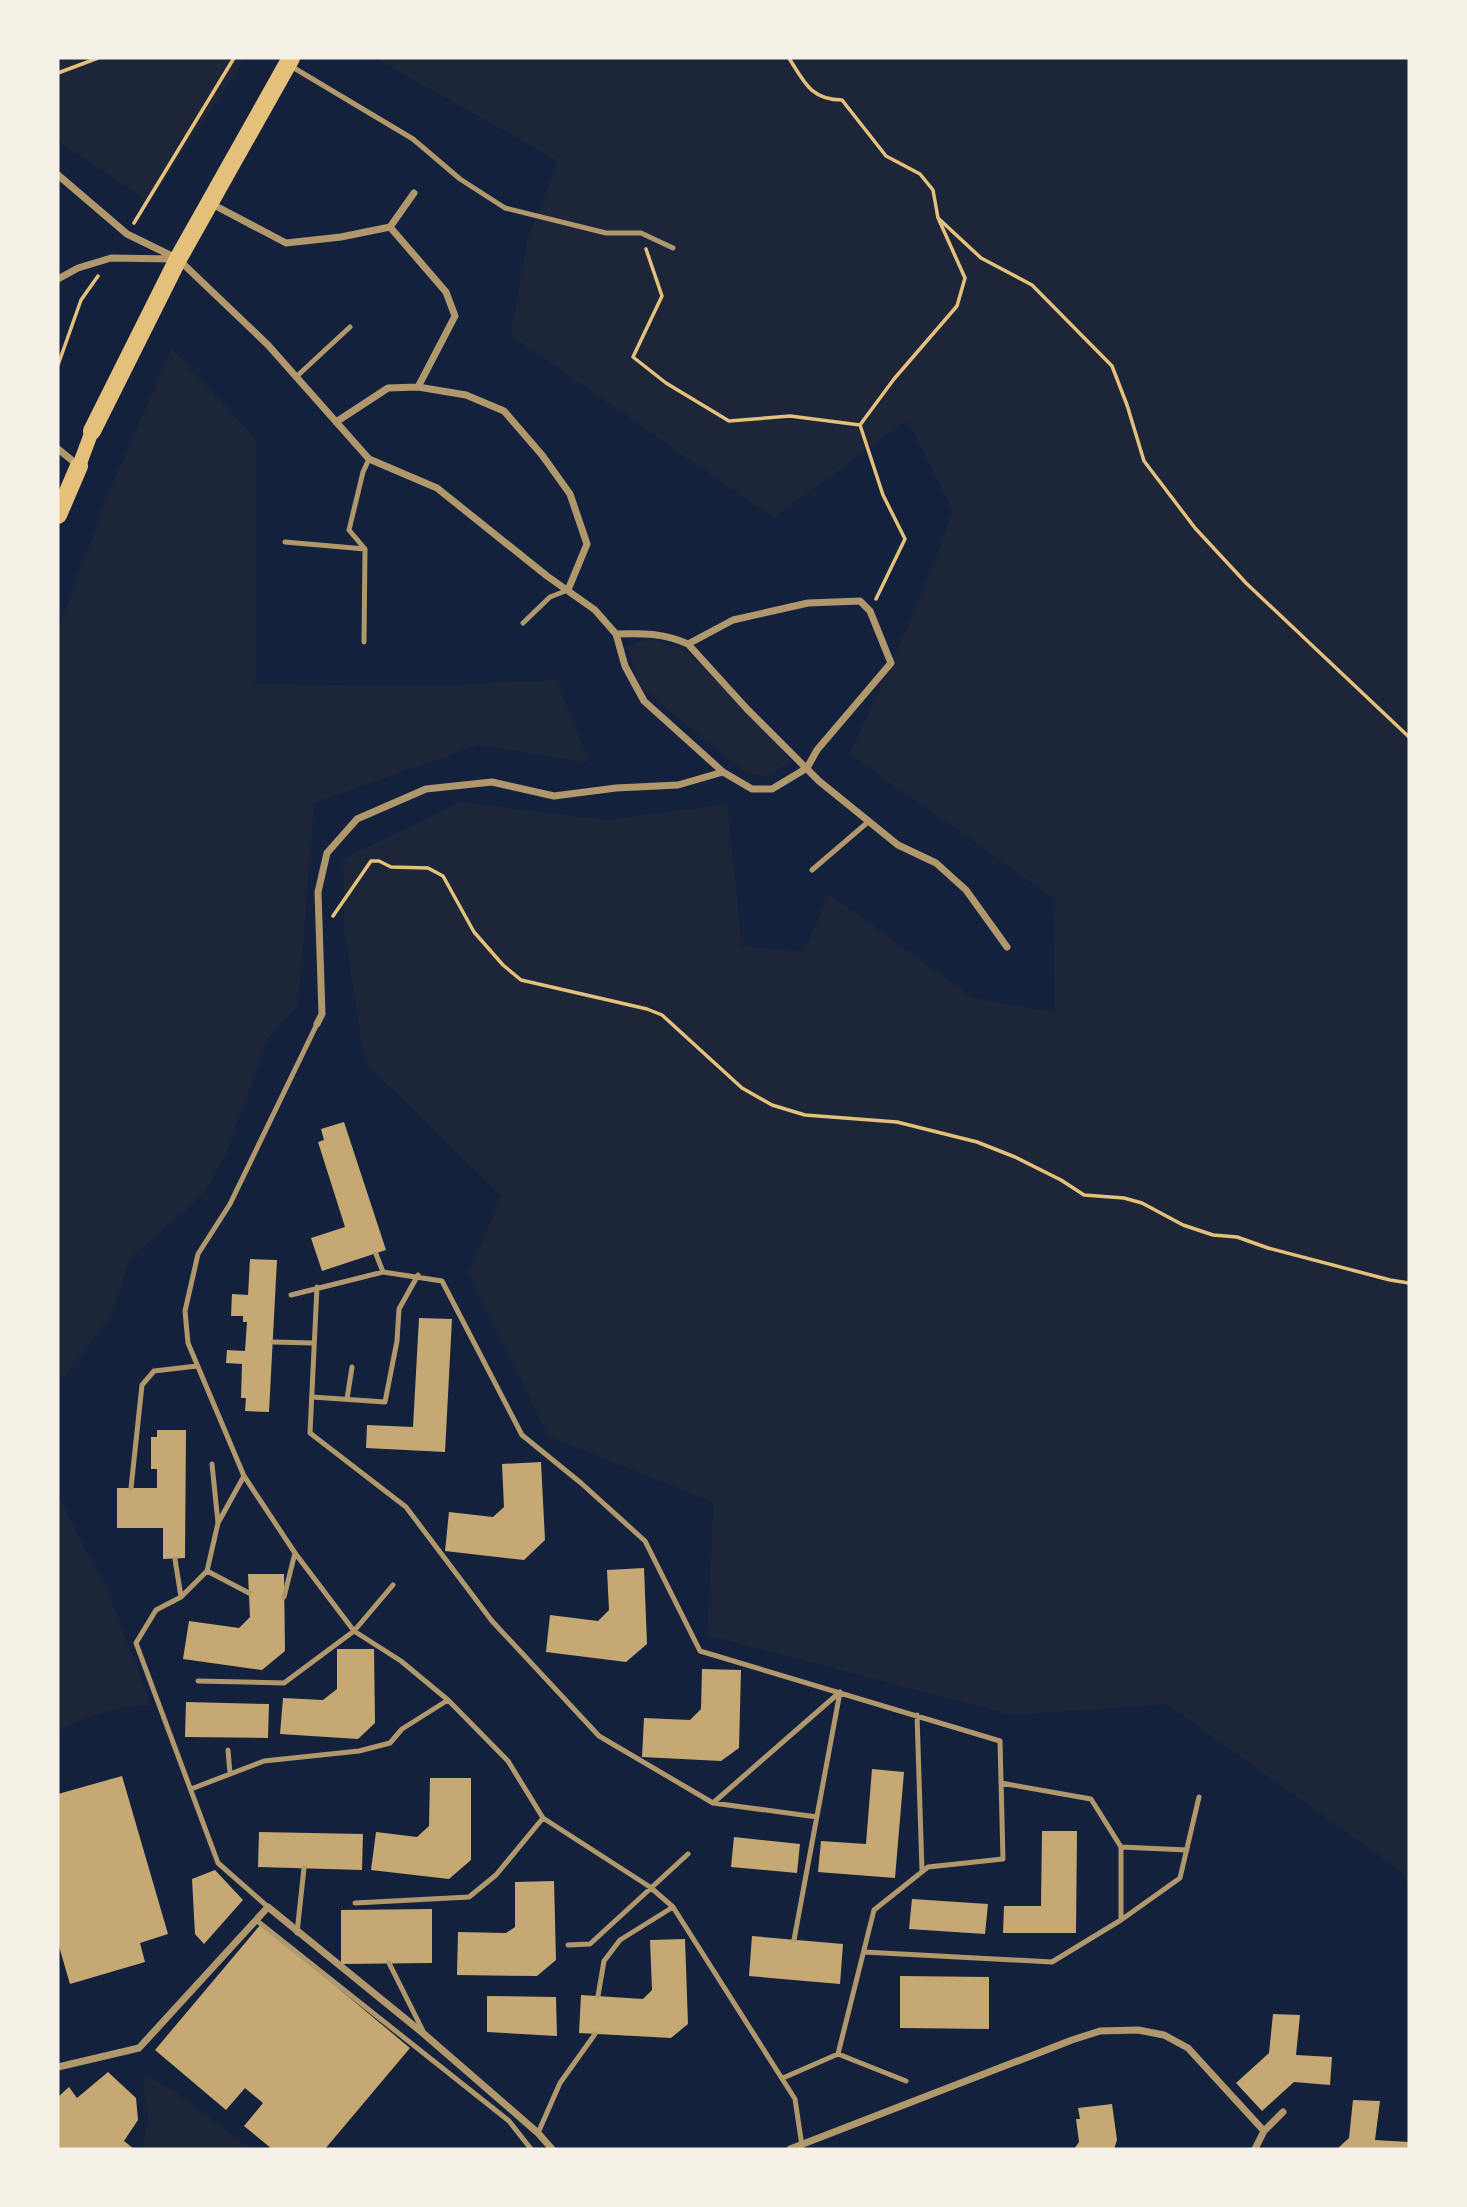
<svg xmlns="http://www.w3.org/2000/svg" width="1467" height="2207" font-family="Figtree,sans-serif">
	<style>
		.green { fill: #1d2539 }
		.building { fill: #c6a872 }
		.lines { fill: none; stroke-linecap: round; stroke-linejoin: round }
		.path { stroke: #e5c07b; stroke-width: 3.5 }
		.service { stroke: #b1986c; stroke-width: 5 }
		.minor { stroke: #b1986c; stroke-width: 7 }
		.secondary { stroke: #e5c07b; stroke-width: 14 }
		.primary { stroke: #e5c07b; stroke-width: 18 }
	</style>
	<rect width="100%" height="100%" fill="#14213d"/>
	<path class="green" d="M58,58H246L149,202L65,146L58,137Z
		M375,58H1409V1891L1401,1871L1167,1704L1012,1715L707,1635L714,1503L549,1437L469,1273L501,1196L365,1063L345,935L343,859L460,802L607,820L727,804L742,946L804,952L829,894L973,998L1055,1012L1053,898L850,754L921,597L953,511L907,420L773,518L511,335L528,237L558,161Z
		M172,349L255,438V684L433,686L557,680L589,763L479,745L314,803L298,1007L267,1039L227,1152L204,1194L130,1258L113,1313L58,1384V629L114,480Z
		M650,639L685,650L777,743L790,761L768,777L745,772L641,688L626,646Z
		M58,1496L107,1590L151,1705C118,1704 87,1718 58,1731Z
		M143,2074L177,2093L250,2149H142L148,2120Z"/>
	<path class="building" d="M344,1122L386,1250L322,1271L311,1238L345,1227L318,1142L324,1140L321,1129Z
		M250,1259L277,1260L269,1412L245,1411L246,1398H241L242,1364L226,1363L227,1350L245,1351L247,1322H243V1316H231L232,1294L248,1295Z
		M419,1318L452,1319L445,1452L366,1448L367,1425L413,1427Z
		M157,1430H186L185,1558L163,1559V1528H117V1488H157V1469H151V1437H157Z
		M541,1462L545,1540L524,1560L445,1551L449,1512L493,1517L504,1507L502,1464Z
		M644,1568L647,1644L626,1662L546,1652L550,1615L598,1621L609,1610L607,1570Z
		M248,1574H284L285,1651L262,1670L183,1659L189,1621L239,1628L250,1617Z
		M337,1649H374L375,1723L358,1739L280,1734L283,1698L323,1700L337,1689Z
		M702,1669L741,1670L739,1748L721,1761L642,1757L644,1718L690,1720L701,1709Z
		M186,1702L269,1704L268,1738L185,1737Z
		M872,1769L904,1772L895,1878L818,1872L821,1841L866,1844Z
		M122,1776L168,1934L140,1943L145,1962L70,1984L58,1943V1794Z
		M430,1778H471V1860L449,1879L371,1870L376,1832L417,1837L429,1826Z
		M1042,1831H1077L1076,1933H1003L1004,1906H1041Z
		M259,1832L363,1834L362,1870L258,1867Z
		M734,1837L800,1844L797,1873L731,1867Z
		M215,1870L243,1900L204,1944L195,1934L192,1879Z
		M554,1881L556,1960L537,1976L457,1975L458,1932L506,1933L515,1927V1882Z
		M912,1899L988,1904L985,1934L909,1929Z
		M432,1909V1963L341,1964V1910Z
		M261,1924L410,2048L325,2149H272L244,2126L263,2103L245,2088L226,2110L155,2050Z
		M752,1936L843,1944L840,1984L749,1976Z
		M685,1939L688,2024L671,2038L579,2033L581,1995L643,1999L652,1990L650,1940Z
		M900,1976L989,1977V2029L900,2028Z
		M487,1996L556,1997L557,2036L487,2032Z
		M1273,2014L1300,2015L1296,2055L1332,2057L1330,2085L1294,2082L1262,2111L1236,2083L1269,2053Z
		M108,2072L136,2098L138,2120L124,2141L134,2149H58V2097L69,2087L77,2098Z
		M1353,2100L1380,2101L1375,2140L1409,2142V2149H1337L1349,2138Z
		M1112,2104L1117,2140L1114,2149H1074L1079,2142L1076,2119H1080L1078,2108Z"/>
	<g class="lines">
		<path class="path" d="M789,58C804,82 811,100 842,100L886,156L920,174L933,190L938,218L981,258L1032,285L1112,366L1127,405L1144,461L1195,528L1246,583L1409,737
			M58,73L98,58
			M134,223L234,58
			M646,249L662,296L633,357L666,383L729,421L790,416L860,425
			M58,365L81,300L98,276
			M876,599L905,539L883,495L860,425L894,379L957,306L965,278L939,220
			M333,916L371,861H379L391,867L428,868L443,876L474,932L503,965L521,980L647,1009L662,1015L742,1088L772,1105L805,1115L897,1122L977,1142L1015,1157L1061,1180L1084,1195L1124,1198L1142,1203L1183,1225L1213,1235L1237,1237L1268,1248L1390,1280L1409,1283"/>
		<path class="service" d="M289,65L413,139L460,179L505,208L606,233H641L673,248
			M296,377L350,327
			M285,542L365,549
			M523,623L550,597L568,590
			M364,642L365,549L349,530L363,472L369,459
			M812,870L868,822
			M317,1024L230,1204L198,1254L185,1311L188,1343L244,1476L295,1553L354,1631L401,1661L448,1700L508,1761L543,1818L650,1887L673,1907L795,2099L802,2146
			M376,1254L383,1272
			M317,1287L310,1433L406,1507L492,1621L599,1736L713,1803L817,1817
			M291,1295L383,1272L442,1281L522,1435L581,1483L645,1541L700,1651L1000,1741L1003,1859L928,1867L874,1910L838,2054
			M273,1342L313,1343
			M312,1397L385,1402L397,1341L399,1309L418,1275
			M347,1399L352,1367
			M212,1464L218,1523
			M244,1476L218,1523L207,1571L181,1597L156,1610L136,1643L218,1863L268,1907
			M131,1488L142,1385L154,1371L197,1366
			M175,1559L181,1597
			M207,1571L249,1593
			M284,1597L295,1553
			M198,1681L284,1683L354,1631L393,1585
			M917,1715L922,1871
			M228,1750L230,1774
			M1001,1783L1091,1799L1121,1847V1920
			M191,1789L264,1761L359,1751L390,1743L402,1729L448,1700
			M713,1803L840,1692
			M1121,1847L1187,1850
			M355,1903L469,1897L496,1875L543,1818
			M256,1920L509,2121L531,2149
			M297,1933L304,1868
			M794,1940L840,1692
			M568,1945L590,1944L688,1854
			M864,1952L1052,1962L1121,1920L1180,1878L1199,1797
			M389,1963L423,2031
			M598,1996L604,1961L620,1940L673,1907
			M783,2078L838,2054L906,2081
			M538,2133L560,2083L595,2034"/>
		<path class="minor" d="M58,175L127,234L178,259L268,345L369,459L437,488L547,576L595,610L616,634L625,666L644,701L723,772L752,789H772L807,768L817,750L891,663L870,611L860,601L808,603L733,620L688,644C664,633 642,633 616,634
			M414,193L390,227L446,292L455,316L418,387
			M210,203L286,243L341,237L390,227
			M58,279L78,268L111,258L174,259
			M336,422L388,388L418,387L466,395L504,411L542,455L570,494L587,544L568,590
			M58,449L79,466
			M688,644L747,709L819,781L898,845L936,863L966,890L1007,947
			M317,1024L322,1014L318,892L327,853L357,819L426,789L492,782L554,796L616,788L678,785L723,772
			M58,2067L139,2048L268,1907L424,2034L538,2133L552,2149
			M1264,2131L1283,2112
			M790,2149L1072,2040L1100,2031L1138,2030L1164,2035L1188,2048L1264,2131L1255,2149"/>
		<path class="secondary" d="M79,466L92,431"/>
		<path class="primary" d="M92,431L178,259L291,58
			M58,515L79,466"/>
	</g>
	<rect width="1467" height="2207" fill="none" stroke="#f6f1e7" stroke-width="119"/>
</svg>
